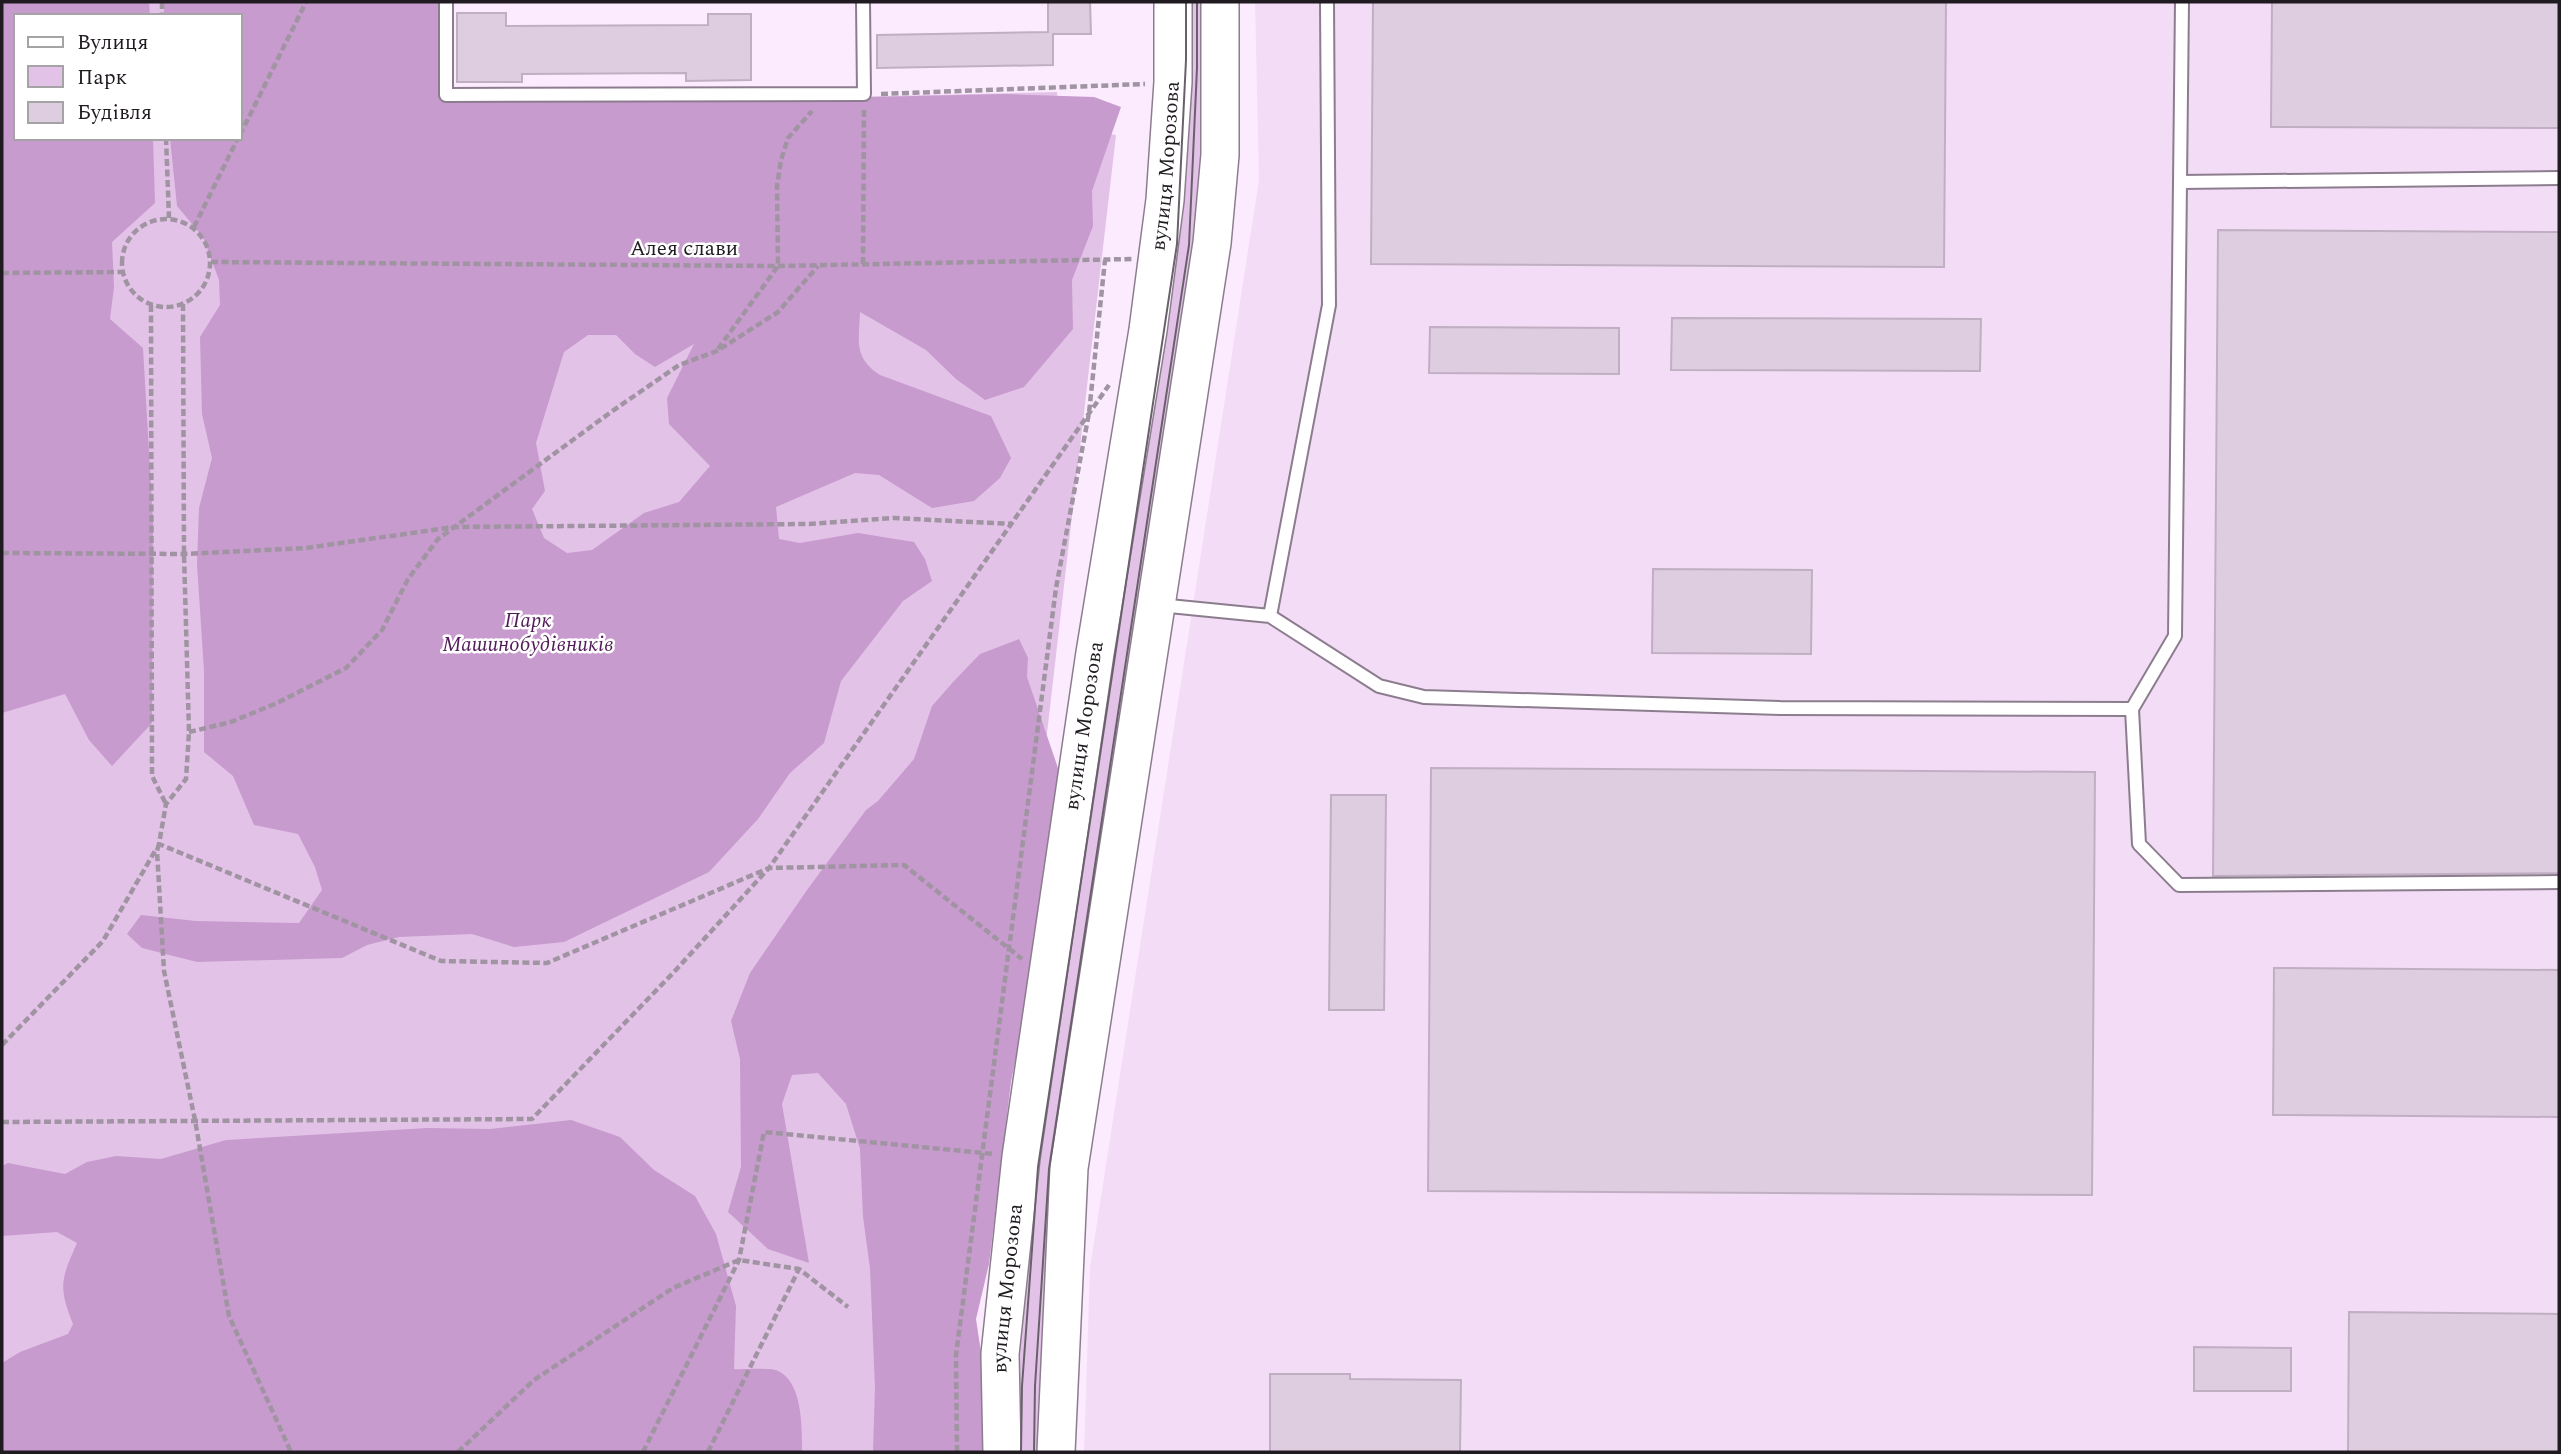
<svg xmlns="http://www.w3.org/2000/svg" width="2561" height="1454" font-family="Spectral,serif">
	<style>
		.built { fill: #f3dcf6 }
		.green { fill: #e3c2e8; fill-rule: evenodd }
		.forest { fill: #c79bcd; fill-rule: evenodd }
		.building { fill: #decde0; stroke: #c0afc2; stroke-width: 2 }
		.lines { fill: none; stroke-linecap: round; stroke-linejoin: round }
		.lane-casing { stroke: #8c7d8e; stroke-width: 16 }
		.secondary-casing { stroke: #8c7d8e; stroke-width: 40 }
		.path { stroke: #a094a2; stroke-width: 4.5; stroke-dasharray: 7 3.5; stroke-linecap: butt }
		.lane { stroke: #fff; stroke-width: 12 }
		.secondary { stroke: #fff; stroke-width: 37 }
		.tram { stroke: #6a606c; stroke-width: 2 }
		.labels { text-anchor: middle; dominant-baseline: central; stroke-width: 5; stroke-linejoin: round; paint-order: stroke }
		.street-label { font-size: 21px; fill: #201a21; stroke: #fff }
		.park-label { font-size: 21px; font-style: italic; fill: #501b58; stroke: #fff }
	</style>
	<rect width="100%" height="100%" fill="#fcebff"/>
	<path class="built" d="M1255,2H2559V1452H1084L1090,1268L1259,180Z"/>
	<path class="green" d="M2,2H432L433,107L1057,92L1059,126L1116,135L1040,794L1015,959L960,1452H2ZM16,16H240V138H16Z
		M1179,2H1210V157L1045,1452H1014L1019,1334L1033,1152Z"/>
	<path class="forest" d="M2,2H149L150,16H16V138H153L155,203L112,242L114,287L110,319L143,348L153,520L152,723L112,766L89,740L65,694L2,713Z
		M164,2H439L440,101L652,102L1004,94L1094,97L1121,107L1092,191L1093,226L1072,280L1073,329L1024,387L985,400L956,379L926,350L860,312C859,341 853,357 880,375L991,416L1011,458L1000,478L974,501L932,508L879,475L855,473L776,507L779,539L800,543L858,533L914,542L925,559L932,581L903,601L841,681L824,743L790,773L758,819L709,872L564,942L514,947L472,934L399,937L367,945L342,958L197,962L142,948L127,934L141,915L196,921L299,923L322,890L315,867L298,834L254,825L233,776L204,752V671L197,564L199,508L212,458L202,414L200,337L220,305L219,280L203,237L177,206L170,138H240V16H164ZM588,335H616L635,354L655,367L694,344L667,398L669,424L710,466L679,502L644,513L592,550L567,553L544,538L532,509L545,491L536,443L564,352Z
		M1019,639L1028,658L1027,677L1060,774L1052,878L1011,1082L989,1264L976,1319L986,1386L988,1452H873L875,1387L870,1268L863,1217L860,1149L846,1104L818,1073L792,1075L782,1104L809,1263L768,1249L728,1212L741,1167L740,1059L731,1021L750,973L807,890L866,810L878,801L914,759L932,706L954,681L980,654Z
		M571,1120L620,1137L654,1170L695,1196L716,1234L736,1306L734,1369C745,1370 770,1367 778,1371C803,1382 802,1429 802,1452H2V1363L20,1352L68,1334L73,1324C58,1287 61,1279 77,1243L57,1232L2,1236V1166L8,1163L65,1174L87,1162L116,1156L161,1159L226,1140L428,1128L490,1129Z"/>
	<path class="building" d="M1048,2H1090L1091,34H1053V65L877,68V35L1048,32Z
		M1373,2H1946L1944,267L1371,264Z
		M2272,2H2559V128L2271,127Z
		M457,13H506V26L708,25V14H751V80L686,81V73L522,74V82H457Z
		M2218,230L2559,232V873L2213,876Z
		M1672,318L1981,319L1980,371L1671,370Z
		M1430,327L1619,328V374L1429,373Z
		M1653,569L1812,570L1811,654L1652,653Z
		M1431,768L2095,772L2092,1195L1428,1191Z
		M1331,795H1386L1384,1010H1329Z
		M2274,968L2559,970V1117L2273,1115Z
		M2349,1312L2559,1314V1452H2348Z
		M2194,1347L2291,1348V1391H2194Z
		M1270,1374H1350V1379L1461,1380L1460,1452H1270Z"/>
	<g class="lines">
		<defs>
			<path id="lane" d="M446,2V95L864,94L863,2
				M1327,2L1329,305L1270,616L1379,686L1424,697L1780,708L2132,709L2175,636L2180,182
				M2182,2L2180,182L2559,178
				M1159,605L1270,616
				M2132,709L2139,844L2179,885L2559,882"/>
			<g id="secondary">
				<path id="s1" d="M1002,1452L1000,1354L1021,1157L1095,653L1148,330L1165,200L1173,82V2"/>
				<path d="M1056,1452L1069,1168L1212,243L1220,155V2"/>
			</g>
		</defs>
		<use href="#lane" class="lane-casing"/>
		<use href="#secondary" class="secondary-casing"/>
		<path class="path" d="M162,2V16
			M881,94L1145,84
			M240,135L306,2
			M166,138L169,218
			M122 263a44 44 0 1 1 88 0a44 44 0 1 1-88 0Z
			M194,227L238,138
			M211,262L778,266L1132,259
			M863,264L864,108
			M2,273L122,272
			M183,304L184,554L189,732L186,779L166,804L159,844L441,961L547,963L769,868L904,865L1022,959
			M151,305L152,776L166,804
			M718,349L778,266L777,186L781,160L788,138L812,111
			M2,553L184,554L306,548L454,527L809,524L894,518L1012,524
			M189,732L231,722L277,703L346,668L382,630L408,579L438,539L611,412L679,365L717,351L778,312L818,266
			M159,844L157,851L164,971L195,1120L229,1316L291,1452
			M2,1045L103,941L155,851
			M2,1122L532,1119L674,972L769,868L1109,385
			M458,1452L534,1380L673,1288L739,1260L799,1269L848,1307
			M643,1452L739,1260L764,1132L994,1154
			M708,1452L799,1269
			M957,1452L956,1355L1056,588L1089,413L1105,260"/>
		<use href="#lane" class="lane"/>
		<use href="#secondary" class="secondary"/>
		<path class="tram" d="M1021,1452L1022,1386L1038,1167L1177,244L1186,60V2
			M1034,1452L1035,1386L1049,1169L1189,245L1197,68V2"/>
	</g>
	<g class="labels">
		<g class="street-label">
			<text stroke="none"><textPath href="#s1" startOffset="1298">вулиця Морозова</textPath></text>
			<text x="684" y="249">Алея слави</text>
			<text stroke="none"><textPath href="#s1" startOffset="732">вулиця Морозова</textPath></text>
			<text stroke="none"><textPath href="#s1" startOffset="164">вулиця Морозова</textPath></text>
		</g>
		<g class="park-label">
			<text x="528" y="621">Парк<tspan x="528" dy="24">Машинобудівників</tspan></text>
		</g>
	</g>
	<rect width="2561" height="1454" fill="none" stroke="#201a21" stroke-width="7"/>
	<rect x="14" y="14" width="228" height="126" fill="#ffffff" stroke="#a6a3a6" stroke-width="2"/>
	<rect x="28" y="37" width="35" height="10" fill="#ffffff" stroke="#a6a3a6" stroke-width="2"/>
	<text x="77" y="49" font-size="21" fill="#201a21">Вулиця</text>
	<rect x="28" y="66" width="35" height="21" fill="#e3c2e8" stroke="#a6a3a6" stroke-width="2"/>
	<text x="77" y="84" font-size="21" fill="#201a21">Парк</text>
	<rect x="28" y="102" width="35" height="21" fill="#decde0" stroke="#a6a3a6" stroke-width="2"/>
	<text x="77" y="119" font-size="21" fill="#201a21">Будівля</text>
</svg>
